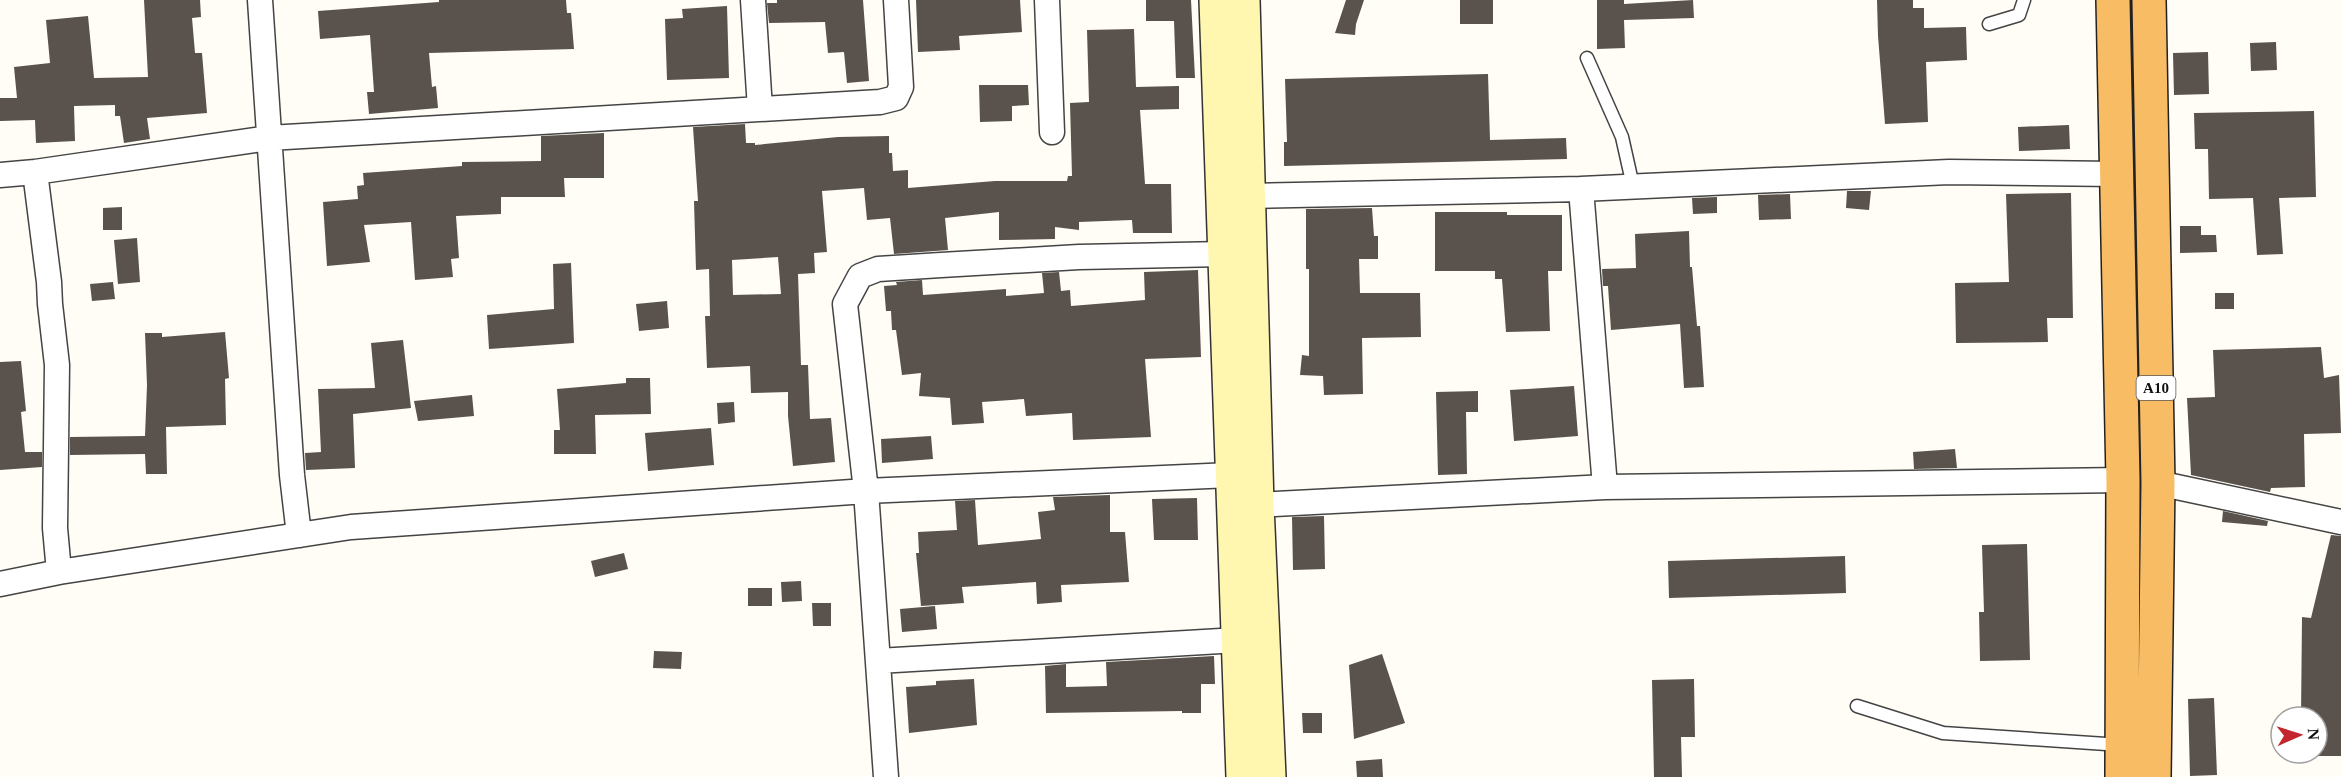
<svg xmlns="http://www.w3.org/2000/svg" width="2341" height="777" font-family="'Times New Roman',serif">
	<style>
		.building { fill: #5a524d; fill-rule: evenodd }
		.lines { fill: none; stroke-linecap: round; stroke-linejoin: round }
		.service-casing { stroke: #444; stroke-width: 15 }
		.minor-casing { stroke: #444; stroke-width: 27 }
		.secondary-casing { stroke: #333; stroke-width: 36 }
		.trunk-casing { stroke: #222; stroke-width: 36 }
		.service { stroke: #fff; stroke-width: 12 }
		.minor { stroke: #fff; stroke-width: 24 }
		.secondary { stroke: #fff6b0; stroke-width: 33 }
		.trunk { stroke: #f7bc64; stroke-width: 33 }
		.labels { text-anchor: middle; dominant-baseline: central; stroke-width: 6; stroke-linejoin: round; paint-order: stroke }
		.shield { fill: #fff; stroke: #585858; stroke-width: 1.5 }
		.shield-label { font-size: 15px; font-weight: bold; fill: #111 }
	</style>
	<rect width="100%" height="100%" fill="#fffdf5"/>
	<path class="building" d="M144,0H200L201,17L192,18L195,53H202L207,113L147,118L150,139L124,143L120,116H115V105L74,106L75,141L36,143L35,120L0,121V98H17L14,67L50,63L46,20L88,16L94,78L148,77Z
		M439,0H566L567,13H571L574,49L429,53L432,87L436,86L438,108L369,114L367,92H374L370,35L320,39L318,11L439,2Z
		M777,0H863L869,81L847,83L844,52L828,53L825,22L769,23L767,3H777Z
		M916,0H1020L1022,32L959,36L960,50L918,52Z
		M1146,0H1191L1195,78H1176L1174,21H1146Z
		M1346,0H1364L1356,24L1355,35L1335,33Z
		M1460,0H1493V24H1460Z
		M1597,0H1624V4L1693,0L1694,18L1624,20L1625,48L1597,49Z
		M1877,0H1913V8H1924V28L1966,27L1967,60L1926,62L1928,122L1885,124L1878,36Z
		M727,6L729,78L667,80L665,19L683,18L682,9Z
		M1134,29L1136,87L1179,86V109L1140,110L1145,184H1171L1172,233H1133L1132,220L1079,222V230L1055,227V239L999,240V212L945,218L948,250L894,254L890,218L867,220L864,188L822,191L827,252L814,253L815,273L798,274L801,365H808L810,419L831,418L835,462L793,466L788,416V392L751,393L750,366L707,368L705,316H710L709,269L696,270L694,201H698L693,127L745,124L746,143H755V145L838,137L889,136V153H892L893,171L908,170V188L995,181H1067L1068,176H1072L1070,103L1089,102L1087,30ZM778,257L781,294L733,295L732,260Z
		M2276,42L2277,70L2251,71L2250,43Z
		M2208,52L2209,94L2174,95L2173,53Z
		M1488,74L1490,140L1566,138L1567,159L1284,166V142H1287L1285,79Z
		M979,85H1028L1029,105L1012,106V121L980,122Z
		M2314,111L2316,197L2279,198L2283,254L2257,255L2253,198L2209,199L2208,149H2195L2194,113Z
		M2069,125L2070,149L2019,151L2018,127Z
		M604,133V178H564L565,197H501V214L456,216L459,258L451,259L453,277L415,280L411,222L364,225L370,262L327,266L323,202L358,199L357,186L364,185L363,173L462,166V162L541,161V136Z
		M1847,191H1871L1869,210L1846,208Z
		M2071,193L2073,318H2047L2048,342L1956,343L1955,283L2009,282L2006,194Z
		M1790,194L1791,219L1759,220L1758,195Z
		M1717,197V213L1693,214L1692,198Z
		M122,207V230H103V208Z
		M1372,208L1374,236H1378V259H1359L1360,293H1420L1421,337L1362,338L1363,394L1324,395L1323,376L1300,375L1302,355L1309,356V269H1306V209Z
		M1435,212H1507V215H1562V271H1548L1550,331L1506,332L1502,279H1495V271H1435Z
		M2180,226H2201V235H2216L2217,252L2180,253Z
		M1689,231L1690,267H1692L1697,326H1700L1704,387L1684,388L1680,324L1611,330L1608,286H1603L1602,269L1636,268L1635,234Z
		M137,238L140,282L118,284L114,240Z
		M571,263L574,343L489,349L487,315L554,309L553,264Z
		M1198,270L1201,357L1145,359L1151,437L1073,440L1072,413L1026,416L1024,399L982,402L984,423L952,425L950,398L919,396L921,373L902,375L896,330H892L891,311H886L884,286L897,285L896,282L922,280L923,295L1006,289V296L1044,293L1042,273L1059,272L1061,291L1070,290L1071,306L1145,300L1144,272Z
		M113,282L115,299L92,301L90,284Z
		M2215,293H2234V309H2215Z
		M667,301L669,328L639,331L636,304Z
		M225,332L229,378L225,379L226,425L166,427L167,474H146L145,454L70,455V437L145,436L147,385L145,333H162V337Z
		M403,340L411,408L353,414L355,468L306,470L305,453L321,452L318,389L375,388L371,343Z
		M2321,347L2324,378L2339,375L2341,433L2304,434L2305,487L2271,488L2270,492L2191,475L2187,398L2215,397L2213,350Z
		M21,361L26,411L21,412L25,452H42V467L0,470V362Z
		M626,378H650L651,414L595,415L596,454H554V430H560L557,389L626,383Z
		M1574,386L1578,436L1514,441L1510,390Z
		M1478,391V412H1466L1467,474L1438,475L1436,392Z
		M472,395L474,416L418,421L414,401Z
		M734,402L735,422L718,424L717,403Z
		M711,428L714,465L648,471L645,433Z
		M931,436L933,459L882,463L881,439Z
		M1955,449L1957,468L1914,469L1913,452Z
		M1110,495V532H1125L1129,582L1061,585L1062,602L1037,604L1036,582L962,587L964,603L921,606L916,553H919L918,532L957,530L955,501L975,500L978,545L1041,539L1038,512L1055,510L1053,497Z
		M1197,498L1198,540H1154L1152,499Z
		M2223,511L2268,521L2267,526L2222,522Z
		M1324,516L1325,569L1293,570L1292,517Z
		M2331,535L2341,536V756H2317V717H2301L2302,617L2311,618Z
		M2027,544L2030,660L1980,661L1979,612H1984L1982,545Z
		M624,553L628,569L595,577L591,561Z
		M1845,556L1846,593L1669,598L1668,561Z
		M801,581L802,601L782,602L781,582Z
		M748,588H772V606H748Z
		M812,603H831V626H813Z
		M935,606L937,629L902,632L900,609Z
		M654,651L682,652L681,669L653,668Z
		M1382,654L1405,723L1354,739L1349,665Z
		M1214,656L1215,684H1201V713H1182V711L1046,713L1045,666L1066,664V687L1107,686L1106,662Z
		M974,679L977,725L909,733L906,687L936,685V681Z
		M1694,679L1695,737H1681L1682,777H1654L1652,680Z
		M2214,698L2217,775L2190,776L2188,699Z
		M1302,713H1322V733H1303Z
		M1382,759L1383,777H1357L1356,761Z"/>
	<g class="lines">
		<defs>
			<path id="service" d="M1989,24L2019,15L2024,0
				M1587,58L1622,137L1633,186
				M1857,706L1943,733L2121,745"/>
			<path id="minor" d="M260,0L292,475L299,535
				M753,0L760,109
				M1047,0L1052,132
				M35,172L49,282L50,304L57,365L55,528L59,572
				M0,175L35,172L269,138L880,102L896,98L901,87L896,0
				M1581,189L1605,487
				M1248,196L1581,189L1949,172L2117,174
				M2158,483L2341,522
				M1257,505L1605,487L2123,480
				M0,584L59,572L351,527L866,491L1231,475
				M878,661L1238,640
				M886,777L866,491L845,304L860,276L878,269L941,265L1079,257L1224,254"/>
			<path id="secondary" d="M1216,0L1243,777
				M1243,0L1257,505L1269,777"/>
			<path id="trunk" d="M2113,0L2123,480L2122,777
				M2149,0L2158,483L2154,777"/>
		</defs>
		<use href="#service" class="service-casing"/>
		<use href="#minor" class="minor-casing"/>
		<use href="#secondary" class="secondary-casing"/>
		<use href="#trunk" class="trunk-casing"/>
		<use href="#service" class="service"/>
		<use href="#minor" class="minor"/>
		<use href="#secondary" class="secondary"/>
		<use href="#trunk" class="trunk"/>
	</g>
	<g class="labels">
		<rect class="shield" x="2136.5" y="376" width="39" height="24" rx="4.5"/>
		<g class="shield-label">
			<text x="2156" y="388">A10</text>
		</g>
	</g>
	<g transform="translate(2299 735) rotate(87)"><circle r="28" fill="#ffffff" stroke="#a0a0a0" stroke-width="1.5"/>
	<path d="M0-4.5L10 22L0 15L-10 22Z" fill="#c4262e"/>
	<text y="-9" font-size="16" font-weight="bold" text-anchor="middle" fill="#111111">N</text>
	</g>
</svg>
